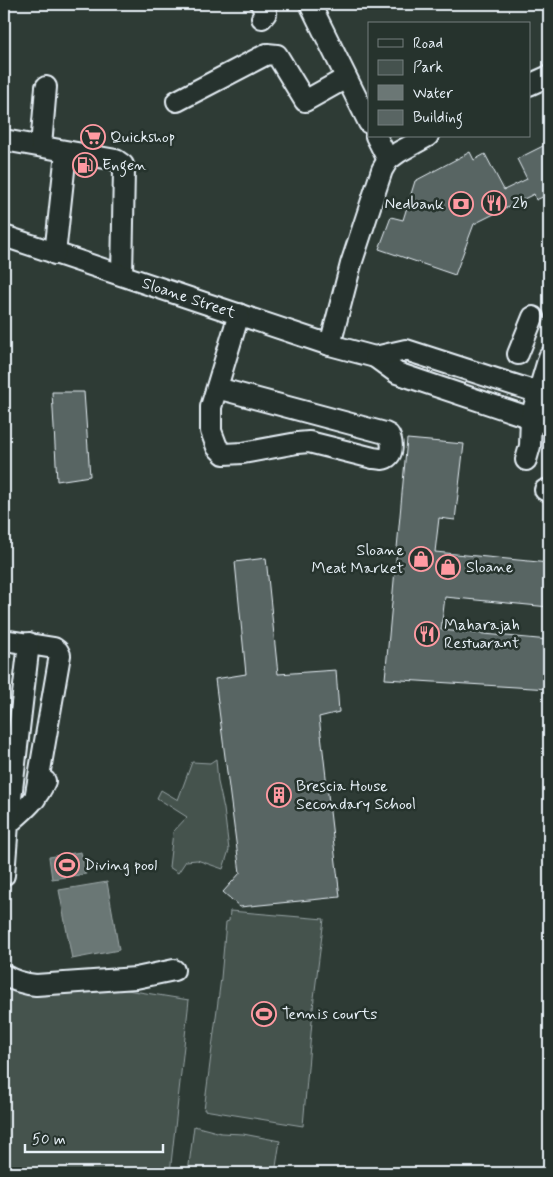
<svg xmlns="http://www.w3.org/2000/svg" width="553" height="1177" font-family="Mynerve,sans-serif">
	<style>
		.green { fill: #45524e; stroke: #96a2a3 }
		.water { fill: #6b7775; stroke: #9da8a9 }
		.building { fill: #596563; stroke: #e8f1f8 }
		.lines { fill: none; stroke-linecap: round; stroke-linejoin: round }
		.minor-casing { stroke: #e8f1f8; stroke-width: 24 }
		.minor { stroke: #26332d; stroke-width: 20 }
		.labels { text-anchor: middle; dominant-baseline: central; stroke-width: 5; stroke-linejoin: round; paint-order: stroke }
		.poi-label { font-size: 16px; fill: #e8f1f8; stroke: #26332d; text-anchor: start }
		.street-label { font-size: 16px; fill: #e8f1f8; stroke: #26332d }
	</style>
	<rect width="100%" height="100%" fill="#2e3b35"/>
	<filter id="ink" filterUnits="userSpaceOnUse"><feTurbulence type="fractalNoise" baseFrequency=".02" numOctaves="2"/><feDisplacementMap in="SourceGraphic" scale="10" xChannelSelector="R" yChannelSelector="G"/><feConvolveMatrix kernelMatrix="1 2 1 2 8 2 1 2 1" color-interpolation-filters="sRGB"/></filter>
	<g filter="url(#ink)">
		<path class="green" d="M216,759L218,782L224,809L229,850L223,869L197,860L186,861L178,873L169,867L173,832L187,817L157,798L161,790L178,800L192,762L210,763Z
			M230,911L324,919L314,998L303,1126L204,1110L221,978L226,922L229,921Z
			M4,970L189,1000L170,1173H4Z
			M194,1126L221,1133L243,1134L280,1141L275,1173H188Z"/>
		<path class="water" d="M81,852L86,874L52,879L49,857Z
			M107,882L119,950L72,959L59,890Z"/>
		<path class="building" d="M549,143V194L536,200L534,194L474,224L455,275L379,249L391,217L403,220L415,181L470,152L474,160L485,154L504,190L527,179L517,159Z
			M52,392H84L90,476L57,481Z
			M407,439L464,444L455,520L439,518L435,552L549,563V607L445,597L441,630L549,640V689L385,679Z
			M266,558L278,674L336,670L339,712L319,717L340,897L240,907L223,892L240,873L215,679L246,674L235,562Z"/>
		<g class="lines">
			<defs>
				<g id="minor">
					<path d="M261,4L266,13L262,18"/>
					<path d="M310,4L369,123"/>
					<path d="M529,85L549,76"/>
					<path d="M177,101L267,54L277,55L305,101L346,78"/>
					<path d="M376,136L388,160"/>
					<path d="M4,140L116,160L123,165L124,170L122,275"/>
					<path d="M41,146L46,87"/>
					<path id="s1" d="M4,236L330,345L375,357L397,373L549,424"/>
					<path d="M55,254L66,152"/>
					<path d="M330,345L351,264L382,170L388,160L399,152L428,136"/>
					<path d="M518,354L533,317"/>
					<path d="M375,357L406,350L549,396"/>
					<path d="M217,388L385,433L389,435C393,443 394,458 382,459C379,459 376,458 373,458L309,442L297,443L243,453L224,454L217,447L211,431V407L239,314"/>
					<path d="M526,460L530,446L531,417L549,357"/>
					<path d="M545,490H549"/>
					<path d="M4,640L54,648L58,651L60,655L35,799L45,781C37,800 23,811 8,824"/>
					<path d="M4,875L8,824L29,643"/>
					<path d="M4,975C14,981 24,984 36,985L136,978L174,970"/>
				</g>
			</defs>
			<use href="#minor" class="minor-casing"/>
			<use href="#minor" class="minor"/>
		</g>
	</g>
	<defs>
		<symbol id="supermarket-ring" viewBox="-11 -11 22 22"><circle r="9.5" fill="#26332d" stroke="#ff9aa2" stroke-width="1.5"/><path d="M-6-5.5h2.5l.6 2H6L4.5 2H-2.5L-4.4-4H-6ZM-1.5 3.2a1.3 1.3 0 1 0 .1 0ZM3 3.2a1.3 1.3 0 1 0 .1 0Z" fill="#ff9aa2"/></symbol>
		<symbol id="fuel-ring" viewBox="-11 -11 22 22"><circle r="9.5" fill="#26332d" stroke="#ff9aa2" stroke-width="1.5"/><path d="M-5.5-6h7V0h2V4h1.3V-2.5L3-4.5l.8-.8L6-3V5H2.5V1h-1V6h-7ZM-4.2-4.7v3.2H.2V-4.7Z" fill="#ff9aa2"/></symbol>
		<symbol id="restaurant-ring" viewBox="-11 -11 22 22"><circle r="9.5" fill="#26332d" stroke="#ff9aa2" stroke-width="1.5"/><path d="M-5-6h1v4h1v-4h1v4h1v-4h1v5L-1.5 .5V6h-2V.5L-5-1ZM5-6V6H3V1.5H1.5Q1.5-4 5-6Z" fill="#ff9aa2"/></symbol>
		<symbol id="bank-ring" viewBox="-11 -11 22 22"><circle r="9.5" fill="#26332d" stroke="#ff9aa2" stroke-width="1.5"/><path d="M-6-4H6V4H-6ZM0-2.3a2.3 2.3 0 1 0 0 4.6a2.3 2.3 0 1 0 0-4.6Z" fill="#ff9aa2"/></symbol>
		<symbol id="shop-ring" viewBox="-11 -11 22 22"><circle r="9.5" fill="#26332d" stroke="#ff9aa2" stroke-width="1.5"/><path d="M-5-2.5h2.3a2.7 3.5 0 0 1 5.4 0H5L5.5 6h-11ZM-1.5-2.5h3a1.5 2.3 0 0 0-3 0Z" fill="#ff9aa2"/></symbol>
		<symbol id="building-ring" viewBox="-11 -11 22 22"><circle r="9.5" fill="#26332d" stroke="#ff9aa2" stroke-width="1.5"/><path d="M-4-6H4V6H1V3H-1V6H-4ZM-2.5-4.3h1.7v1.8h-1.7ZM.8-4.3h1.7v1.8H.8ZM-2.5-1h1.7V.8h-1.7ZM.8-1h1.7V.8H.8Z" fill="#ff9aa2"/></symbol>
		<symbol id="stadium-ring" viewBox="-11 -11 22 22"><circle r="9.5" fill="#26332d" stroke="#ff9aa2" stroke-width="1.5"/><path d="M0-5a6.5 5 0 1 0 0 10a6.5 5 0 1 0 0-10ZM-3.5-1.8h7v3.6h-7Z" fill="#ff9aa2"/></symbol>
	</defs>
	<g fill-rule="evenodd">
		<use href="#supermarket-ring" x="79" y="123" width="28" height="28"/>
		<use href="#fuel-ring" x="71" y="151" width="28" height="28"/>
		<use href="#restaurant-ring" x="480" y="189" width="28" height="28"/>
		<use href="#bank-ring" x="447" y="190" width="28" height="28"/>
		<use href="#shop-ring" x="407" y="545" width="28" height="28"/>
		<use href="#shop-ring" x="434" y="553" width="28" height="28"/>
		<use href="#restaurant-ring" x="413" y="620" width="28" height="28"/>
		<use href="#building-ring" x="265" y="781" width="28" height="28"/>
		<use href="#stadium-ring" x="53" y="851" width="28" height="28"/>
		<use href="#stadium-ring" x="250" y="1000" width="28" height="28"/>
	</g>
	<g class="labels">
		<g class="poi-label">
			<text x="110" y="137">Quickshop</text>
			<text x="102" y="165">Engen</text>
			<text x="512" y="203">2b</text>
			<text x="444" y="204" text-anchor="end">Nedbank</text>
			<text x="404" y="550" text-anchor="end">Sloane<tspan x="404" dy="18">Meat Market</tspan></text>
			<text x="466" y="567">Sloane</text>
			<text x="444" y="625">Maharajah<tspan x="444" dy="18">Restuarant</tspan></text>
			<text x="296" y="786">Brescia House<tspan x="296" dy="18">Secondary School</tspan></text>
			<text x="84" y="865">Diving pool</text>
			<text x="282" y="1014">Tennis courts</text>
		</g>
		<g class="street-label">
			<text stroke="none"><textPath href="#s1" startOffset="195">Sloane Street</textPath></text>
		</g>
	</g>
	<rect width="553" height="1177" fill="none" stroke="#26332d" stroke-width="20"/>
	<rect x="10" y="10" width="533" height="1157" fill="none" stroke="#e8f1f8" stroke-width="2" filter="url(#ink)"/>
	<rect x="368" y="22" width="162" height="115" fill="#26332d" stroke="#747f7e"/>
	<rect x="378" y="39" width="25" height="8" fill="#26332d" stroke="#747f7e"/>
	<text x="413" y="48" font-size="15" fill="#e8f1f8">Road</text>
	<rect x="378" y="60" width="25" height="15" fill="#45524e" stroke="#747f7e"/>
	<text x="413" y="72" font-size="15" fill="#e8f1f8">Park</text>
	<rect x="378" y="85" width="25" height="15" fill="#6b7775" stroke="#747f7e"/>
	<text x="413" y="98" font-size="15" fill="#e8f1f8">Water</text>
	<rect x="378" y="110" width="25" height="15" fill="#596563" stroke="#747f7e"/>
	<text x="413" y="122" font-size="15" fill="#e8f1f8">Building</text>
	<path d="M25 1144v8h138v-8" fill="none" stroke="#e8f1f8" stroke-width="2.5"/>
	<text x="32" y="1144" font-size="15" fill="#e8f1f8" stroke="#26332d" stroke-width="4" paint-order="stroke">50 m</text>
</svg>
